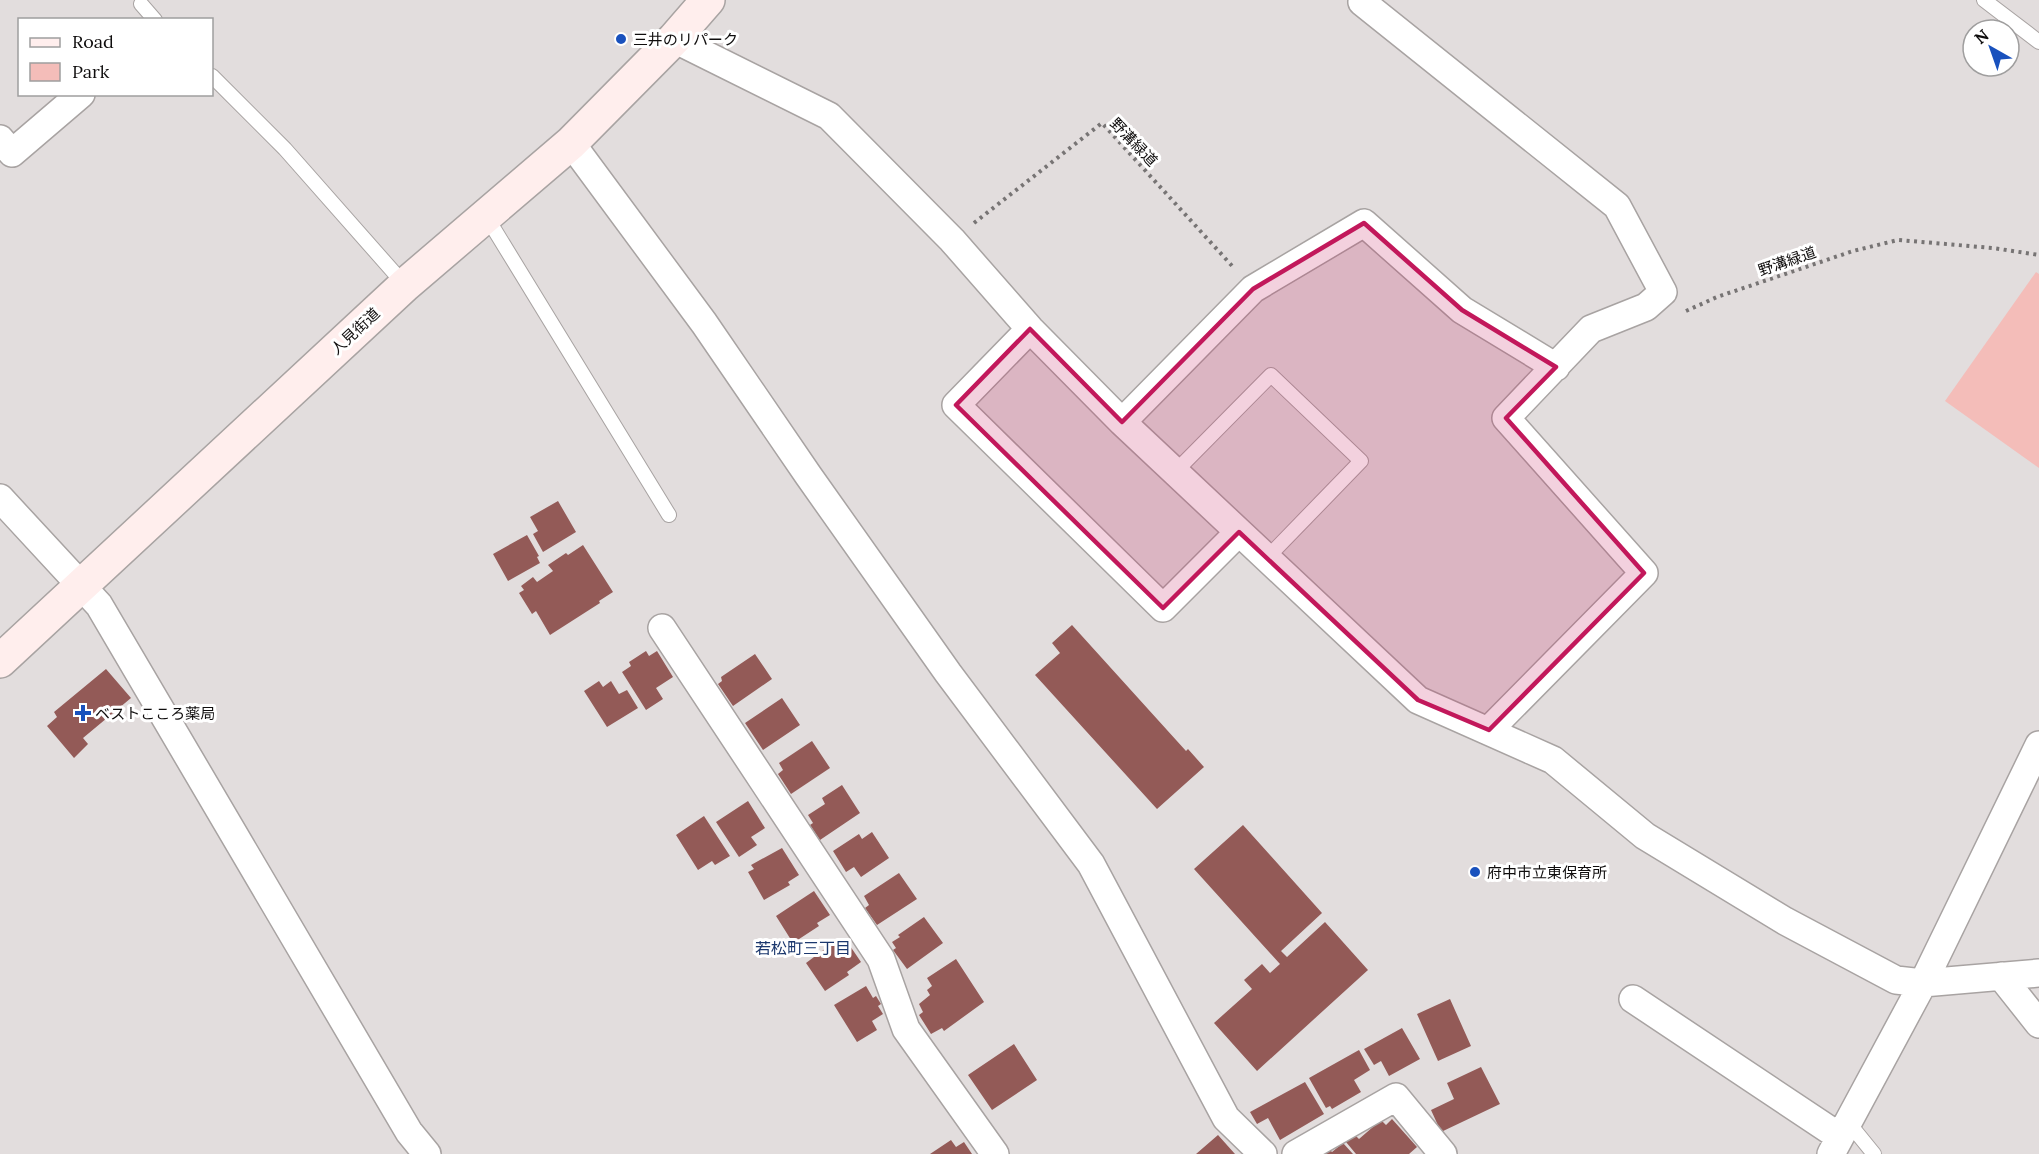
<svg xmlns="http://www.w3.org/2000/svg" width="2039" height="1154" font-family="Lora,'Noto Sans JP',serif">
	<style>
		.green { fill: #f4bdb9 }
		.building { fill: #935a57 }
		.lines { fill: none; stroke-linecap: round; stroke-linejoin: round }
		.service-casing { stroke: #a8a3a2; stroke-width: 16 }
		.minor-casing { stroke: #a8a3a2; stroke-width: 30 }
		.secondary-casing { stroke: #a8a3a2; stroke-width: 36 }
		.path { stroke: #777474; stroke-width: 4; stroke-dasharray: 3 4.5; stroke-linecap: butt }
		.service { stroke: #fff; stroke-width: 14 }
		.minor { stroke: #fff; stroke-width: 27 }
		.secondary { stroke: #ffeeed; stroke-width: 33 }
		.marked { fill: #c2185b; fill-opacity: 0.2; stroke: #c2185b; stroke-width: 4.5; stroke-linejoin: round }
		.poi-dot { fill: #1951bd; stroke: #fff; stroke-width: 2 }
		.labels { text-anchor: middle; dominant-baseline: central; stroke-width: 6; stroke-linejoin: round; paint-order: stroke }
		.poi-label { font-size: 15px; fill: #0f0d0d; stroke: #fff; text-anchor: start }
		.street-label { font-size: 15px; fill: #0f0d0d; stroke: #fff }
		.neighbourhood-label { font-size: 16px; fill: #1b376d; stroke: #fff }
	</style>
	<rect width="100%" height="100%" fill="#e2dddd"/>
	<path class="green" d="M2036,272L2039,274V468L1945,401Z"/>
	<path class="building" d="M558,501L576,532L543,552L533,534L538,531L530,517Z
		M527,535L539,556L537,557L540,563L508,581L493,554Z
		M583,545L613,592L599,601L600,603L550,635L536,611L532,614L519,593L524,590L521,586L533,577L537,582L553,571L548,565L566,553L568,555Z
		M1072,625L1186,751L1188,749L1204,767L1157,809L1035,675L1060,653L1052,643Z
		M646,651L649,656L657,651L673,677L656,688L663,699L646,710L622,672L631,666L629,662Z
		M755,654L772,679L733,706L718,684L722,681L721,677Z
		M106,669L131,698L83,738L88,744L74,758L47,726L57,717L54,712Z
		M599,681L603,687L611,681L619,694L627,690L638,708L607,727L584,691Z
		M782,698L800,725L763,750L745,723Z
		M812,741L830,768L791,794L778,774L783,770L779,763Z
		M842,785L860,813L820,840L810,825L813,823L808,815L825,804L822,798Z
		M748,801L765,828L751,837L757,845L739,857L716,822Z
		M704,816L730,856L715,865L712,861L698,870L676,835Z
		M1243,825L1322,913L1281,951L1287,957L1325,922L1368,970L1257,1071L1214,1023L1252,989L1244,980L1262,964L1270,973L1280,964L1194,869Z
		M872,832L889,858L861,877L854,867L846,872L833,851L859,834L862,839Z
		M782,848L799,875L788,882L790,885L764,900L748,872L754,869L751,865Z
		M899,873L917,899L877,925L865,908L869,905L864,896Z
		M814,891L830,915L817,923L819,926L793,943L776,916Z
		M924,917L943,943L907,969L893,950L896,948L892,942L900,937L898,935Z
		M838,939L843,946L848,943L861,962L847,972L849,975L825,991L806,963Z
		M956,959L984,1002L944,1031L942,1028L931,1034L919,1015L923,1012L919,1004L930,995L927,990L932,986L927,978Z
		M866,986L873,998L876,996L881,1004L878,1006L883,1014L872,1021L877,1030L857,1042L834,1005Z
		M1450,999L1471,1046L1438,1061L1417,1014Z
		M1402,1028L1420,1059L1389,1076L1381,1061L1374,1065L1364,1049Z
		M1014,1044L1037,1080L992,1110L968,1075Z
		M1359,1050L1370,1070L1354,1080L1361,1092L1332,1109L1330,1106L1326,1108L1309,1078Z
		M1481,1067L1500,1104L1441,1132L1431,1110L1454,1099L1447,1083Z
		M1305,1082L1324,1114L1280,1140L1268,1118L1257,1124L1250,1112Z
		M1392,1119L1417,1147L1409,1154H1356L1346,1142L1354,1134L1359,1139L1381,1120L1386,1125Z
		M1218,1135L1235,1154H1196Z
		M951,1140L956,1147L964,1142L972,1154H930Z
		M1343,1143L1353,1154H1323L1329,1149L1332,1152Z"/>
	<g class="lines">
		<defs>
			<path id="service" d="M1984,0L2039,42
				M141,4L155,20
				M212,76L285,149L405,285
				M486,216L669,515
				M1176,471L1271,375L1361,461L1266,559
				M1848,1122L1874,1154"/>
			<path id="minor" d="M1363,0L1362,2L1617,206L1663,292L1646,307L1591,329L1506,418L1644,573L1489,730
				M674,39L829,116L952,240L1030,329L1122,422L1418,700L1553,760L1645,836L1785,921L1896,980L1923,983L2039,973
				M0,139L12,153L81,94
				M571,143L704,323L808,475L948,673L1091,864L1226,1118L1263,1154
				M1030,329L956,405L1163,608L1239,532
				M1122,422L1253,289L1364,223L1462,310L1556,367
				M0,498L99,605L409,1132L427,1154
				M662,628L881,959L906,1029L995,1154
				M2001,976L2039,1024
				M1633,999L1840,1137
				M1296,1154L1396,1097L1443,1154
				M1831,1154L1923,983L2039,745"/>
			<path id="secondary" d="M0,661L405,285L571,143L674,39L708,0"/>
		</defs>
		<use href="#service" class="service-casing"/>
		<use href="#minor" class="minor-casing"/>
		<use href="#secondary" class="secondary-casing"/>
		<path class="path" d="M974,223L1102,123L1234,268
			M1686,311L1717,297L1853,251L1898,240L1993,248L2039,255"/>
		<use href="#service" class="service"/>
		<use href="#minor" class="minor"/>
		<use href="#secondary" class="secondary"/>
	</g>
	<path class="marked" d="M1364,223L1462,310L1556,367L1506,418L1644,573L1489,730L1418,700L1239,532L1163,608L956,405L1030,329L1122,422L1253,289Z"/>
	<g class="poi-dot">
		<circle cx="621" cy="39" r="6"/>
		<path d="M80 704h6v6h6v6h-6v6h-6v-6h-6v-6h6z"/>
		<circle cx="1475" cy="872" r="6"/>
	</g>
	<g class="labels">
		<g class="poi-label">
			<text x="633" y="39">三井のリパーク</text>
			<text x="95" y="713">ベストこころ薬局</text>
			<text x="1487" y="872">府中市立東保育所</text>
		</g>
		<g class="street-label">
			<text transform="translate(1134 142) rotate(46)">野溝緑道</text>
			<text transform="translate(1787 261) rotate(-19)">野溝緑道</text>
			<text transform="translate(355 331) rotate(-43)">人見街道</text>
		</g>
		<g class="neighbourhood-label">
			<text x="803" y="948">若松町三丁目</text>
		</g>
	</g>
	<rect x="18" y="18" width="195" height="78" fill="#ffffff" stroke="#9f9e9e" stroke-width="1.5"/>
	<rect x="30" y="38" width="30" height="9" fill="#ffeeed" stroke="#9f9e9e" stroke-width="1.5"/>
	<text x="72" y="48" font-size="18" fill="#0f0d0d">Road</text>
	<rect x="30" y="63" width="30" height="18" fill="#f4bdb9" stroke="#9f9e9e" stroke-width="1.5"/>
	<text x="72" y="78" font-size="18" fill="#0f0d0d">Park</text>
	<g transform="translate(1991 48) rotate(320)"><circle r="28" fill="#ffffff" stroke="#9f9e9e" stroke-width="1.5"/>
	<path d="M0-4.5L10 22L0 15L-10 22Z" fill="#1951bd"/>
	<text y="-9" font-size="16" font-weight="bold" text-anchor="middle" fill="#0f0d0d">N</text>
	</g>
</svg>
